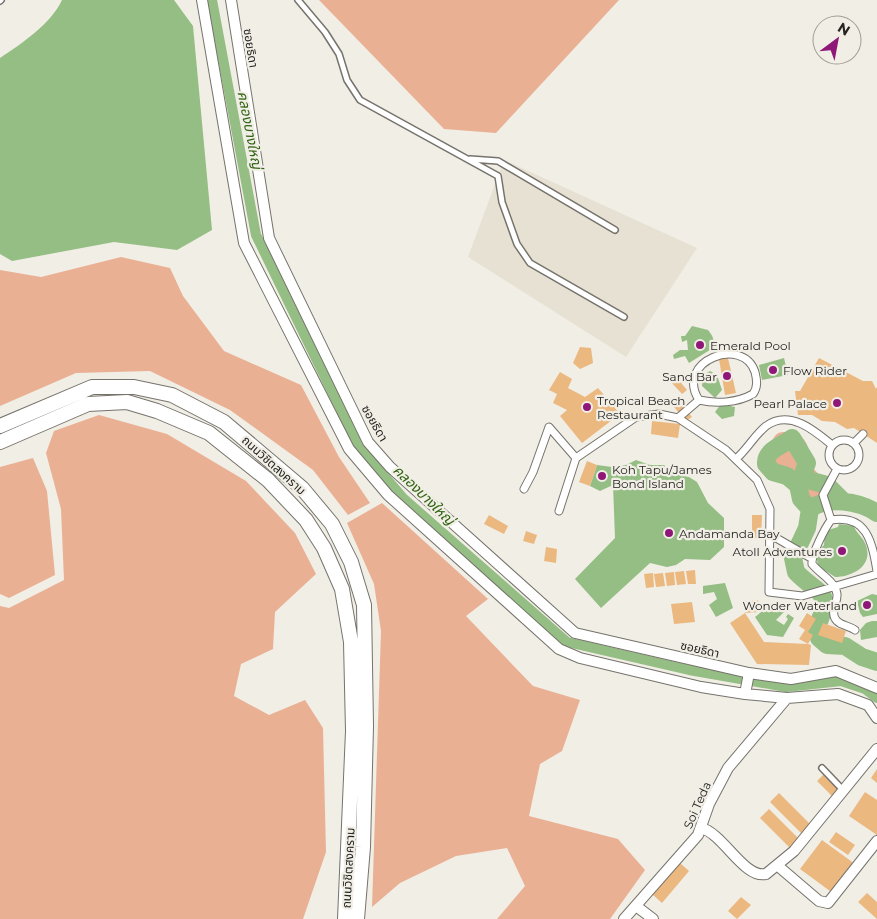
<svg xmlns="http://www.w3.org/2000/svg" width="877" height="919" font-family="Montserrat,'Noto Sans Thai',sans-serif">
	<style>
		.built { fill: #e6e1d2 }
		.green { fill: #eab094 }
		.water { fill: #94be83 }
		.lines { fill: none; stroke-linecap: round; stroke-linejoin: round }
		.canal { stroke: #94be83; stroke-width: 10 }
		.river { stroke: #94be83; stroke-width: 18 }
		.building { fill: #ebb880 }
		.service-casing { stroke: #76736c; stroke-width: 8 }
		.pedestrian-casing { stroke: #76736c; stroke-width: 9 }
		.minor-casing { stroke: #76736c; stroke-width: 12 }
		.secondary-casing { stroke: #76736c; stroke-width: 16 }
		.service { stroke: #fff; stroke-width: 5 }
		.pedestrian { stroke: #fff; stroke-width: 7 }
		.minor { stroke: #fff; stroke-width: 10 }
		.secondary { stroke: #fff; stroke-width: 14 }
		.poi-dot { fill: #8f1777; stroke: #f1eee6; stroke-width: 2 }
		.labels { text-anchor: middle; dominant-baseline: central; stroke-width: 4.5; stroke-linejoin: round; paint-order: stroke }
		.street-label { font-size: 12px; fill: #262522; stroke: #f1eee6 }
		.poi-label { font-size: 12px; fill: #262522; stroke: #f1eee6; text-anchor: start }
		.water-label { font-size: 14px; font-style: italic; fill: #2e6211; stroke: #f1eee6 }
	</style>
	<rect width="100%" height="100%" fill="#f1eee6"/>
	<path class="built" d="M504,160L697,248L626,357L468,257Z"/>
	<path class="green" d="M319,0H619L496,133L444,129Z
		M121,257L170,268L183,296L224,351L301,385L339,457L370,503L348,515L313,470L230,410L150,371L76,373L0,406V270L41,277Z
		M99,415L167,434L246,481L295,533L316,574L275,612L273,649L241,664L234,696L269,715L305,700L323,728L326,852L303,919H0V606L9,608L64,580L61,509L46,453L54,431Z
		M785,432L792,437L799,435C809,442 810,452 807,463C813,466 835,494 843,501L820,504L810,509L801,499L798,485C786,476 776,484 760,468V459L770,453C771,443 773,431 785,432Z
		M33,458L47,491L55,575L9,598L0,594V467Z
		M382,503L488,599L466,616L533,686L580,700L562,751L540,764L529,816L618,839L645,870L610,919H497L525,886L507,848L456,856L400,883L372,907L381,631L374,584L347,523Z"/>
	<path class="water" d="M62,0H174L193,26L212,230L177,250L114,242L12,261L0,254V58C21,44 51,24 62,0Z
		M692,326L708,330C713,336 715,340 713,348L689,363L685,356L674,359L673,355L680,350H688L687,340L682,342L681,336H685Z
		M784,358L788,375L762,380L759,365Z
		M710,371L717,375L722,390L715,398L702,386L703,375Z
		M721,404L735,407L734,416L722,419L715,412Z
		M636,460L650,465H664L674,474L689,477L697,482L708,503L724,518V547L710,560L685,559L676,565L667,567L650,563L601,608L575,579L615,538L613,485L600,491L590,486L597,465L612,467L626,465Z
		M839,524L854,526C856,533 862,536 865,543C875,565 853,577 835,577L818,566L816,553L824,545L825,531L838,527Z
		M725,583L733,608L716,617L709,605L717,599L714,592L703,594V586Z
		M872,594L877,595V614L863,617L860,613L857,601Z
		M765,609H780L784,612L776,620L784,625L788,619L786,617L788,614L794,618L783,637L767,635L755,617Z
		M872,621H877V637L861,640L860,630L866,623Z"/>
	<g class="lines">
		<path class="canal" d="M212,0L256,235L358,445L403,498L567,642L689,670L786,687L841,681L865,689L877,698"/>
		<path class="river" d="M810,509L801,499L798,485L787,476L773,472L766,464C765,450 782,446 792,438L807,463L804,471L808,480L827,485L843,501
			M877,513C859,501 828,496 810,509L807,528L793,558L796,572C819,596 835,590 816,628L819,638L827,645L845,646L862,657L877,662"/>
	</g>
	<path class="building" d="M580,347L591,348L593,363L580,369L573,363Z
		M728,358L736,393L725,395L719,359Z
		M819,358L863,381H872L876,389L877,387V443L854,428L847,429L835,422L822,421L812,415H798L795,391H800Z
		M560,372L572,379L568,388L585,397L598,388L620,414L582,443L560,416L567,410L553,403L557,394L549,390Z
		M676,377L687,390L682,394L671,382Z
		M680,402L692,417L686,421L674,407Z
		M652,421L680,424L678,438L651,434Z
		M587,461L597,465L590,486L579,482Z
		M489,515L508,526L504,534L484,524Z
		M752,515H762L761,538H752Z
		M526,531L537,535L534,544L523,541Z
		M546,547L557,549L556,563L544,561Z
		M695,570L696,584H688L686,571Z
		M684,571L686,584L677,585L675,572Z
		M674,572L675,585L667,586L665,573Z
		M653,573L654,587L646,588L644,574Z
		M663,573L665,586L656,587L654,574Z
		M758,600L759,612L745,613L744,602Z
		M692,602L695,622L674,624L671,604Z
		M745,613L764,642L808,644L799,639L805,630L799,626L807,613L816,619L808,632L813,635L808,644L811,645L809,665L757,664L730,623Z
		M823,623L846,631L842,643L818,635Z
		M877,769V783L871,778Z
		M824,774L839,789L832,796L817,781Z
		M865,792L877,800V835L849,816Z
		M779,793L811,825L802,834L770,802Z
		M769,809L801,841L792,850L760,818Z
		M836,832L855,845L848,855L829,842Z
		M822,840L855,864L834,894L800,869Z
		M680,863L689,871L662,903L652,894Z
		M867,893L877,902V919L858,902Z
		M741,897L751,905L737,919L728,911Z"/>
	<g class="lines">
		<defs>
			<path id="service" d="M298,0L325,32L339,54L347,80L360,100L498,176L502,202L517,244L530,263L624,317
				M0,1L1,0
				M470,159L498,161L615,230
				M822,768L843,790"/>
			<path id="pedestrian" d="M678,418L699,400C716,404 737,403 753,394C758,387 757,380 755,372C743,335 674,361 699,400
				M829 455a15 15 0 1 1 30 0a15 15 0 1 1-30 0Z
				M854,443L863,434
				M737,458C747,449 755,435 766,426C789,409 814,430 832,445
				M524,489L533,472L549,427L576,458L636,417L659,414L678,418L726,450L757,480L770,509L769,592L802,596L877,574
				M559,511L576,458
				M831,520L823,495L837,469
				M771,535L811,558
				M855,630C850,626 842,626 837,621C829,613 838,603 837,594C835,581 820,574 812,564C811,555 825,528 831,520C867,514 872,542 877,571"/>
			<path id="minor" d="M202,0L244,243L349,449L388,495L559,649L580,658L701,687L745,694L787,698L838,694L868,705L877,718
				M231,0L269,238L368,442L390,467L575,633L749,673L791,679L836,671L877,688
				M745,694L749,673
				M701,828C723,833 744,879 766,874L794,851L877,749
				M778,866L819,901L828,903L877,841
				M636,906L653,919
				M624,919L698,835L709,804L728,768L787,698"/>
			<path id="secondary" d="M0,426L92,387H134L172,395L224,422L302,488L332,524L351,562L364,605L366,726L363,847L357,919
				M0,442L88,404L127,402L157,411L209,433L268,480L306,520L324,548L342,589L351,642L353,731L345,919"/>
		</defs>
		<use href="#service" class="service-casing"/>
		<use href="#pedestrian" class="pedestrian-casing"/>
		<use href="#minor" class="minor-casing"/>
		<use href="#secondary" class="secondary-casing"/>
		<use href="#service" class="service"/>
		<use href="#pedestrian" class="pedestrian"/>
		<use href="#minor" class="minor"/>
		<use href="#secondary" class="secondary"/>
	</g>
	<g class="poi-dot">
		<circle cx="700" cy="345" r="5"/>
		<circle cx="773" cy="370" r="5"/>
		<circle cx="727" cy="376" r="5"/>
		<circle cx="837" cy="403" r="5"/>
		<circle cx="587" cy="407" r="5"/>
		<circle cx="602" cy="476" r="5"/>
		<circle cx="669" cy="533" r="5"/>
		<circle cx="842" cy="551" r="5"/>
		<circle cx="867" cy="605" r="5"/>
	</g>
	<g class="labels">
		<g class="street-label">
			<text transform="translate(251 48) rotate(81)">ซอยธิดา</text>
			<text transform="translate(375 423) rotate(60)">ซอยธิดา</text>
			<text transform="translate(274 465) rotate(42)">ถนนวิชิตสงคราม</text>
			<text transform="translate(700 649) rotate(13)">ซอยธิดา</text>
			<text transform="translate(697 805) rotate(-66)">Soi Teda</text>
			<text transform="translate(348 868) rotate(-87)">ถนนวิชิตสงคราม</text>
		</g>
		<g class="poi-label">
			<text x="710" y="345">Emerald Pool</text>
			<text x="783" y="370">Flow Rider</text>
			<text x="717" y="376" text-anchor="end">Sand Bar</text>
			<text x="597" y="400">Tropical Beach<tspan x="597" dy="14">Restaurant</tspan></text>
			<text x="827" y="403" text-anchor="end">Pearl Palace</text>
			<text x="612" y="469">Koh Tapu/James<tspan x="612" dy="14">Bond Island</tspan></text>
			<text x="679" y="533">Andamanda Bay</text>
			<text x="832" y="551" text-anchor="end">Atoll Adventures</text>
			<text x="857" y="605" text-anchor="end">Wonder Waterland</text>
		</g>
		<g class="water-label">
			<text transform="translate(250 130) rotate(79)">คลองบางใหญ่</text>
			<text transform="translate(424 495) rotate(44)">คลองบางใหญ่</text>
		</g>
	</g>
	<g transform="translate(837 40) rotate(32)"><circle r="24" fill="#f1eee6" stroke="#a09e98"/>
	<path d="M0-4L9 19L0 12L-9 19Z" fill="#8f1777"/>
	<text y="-8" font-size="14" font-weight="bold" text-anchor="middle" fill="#262522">N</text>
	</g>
</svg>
